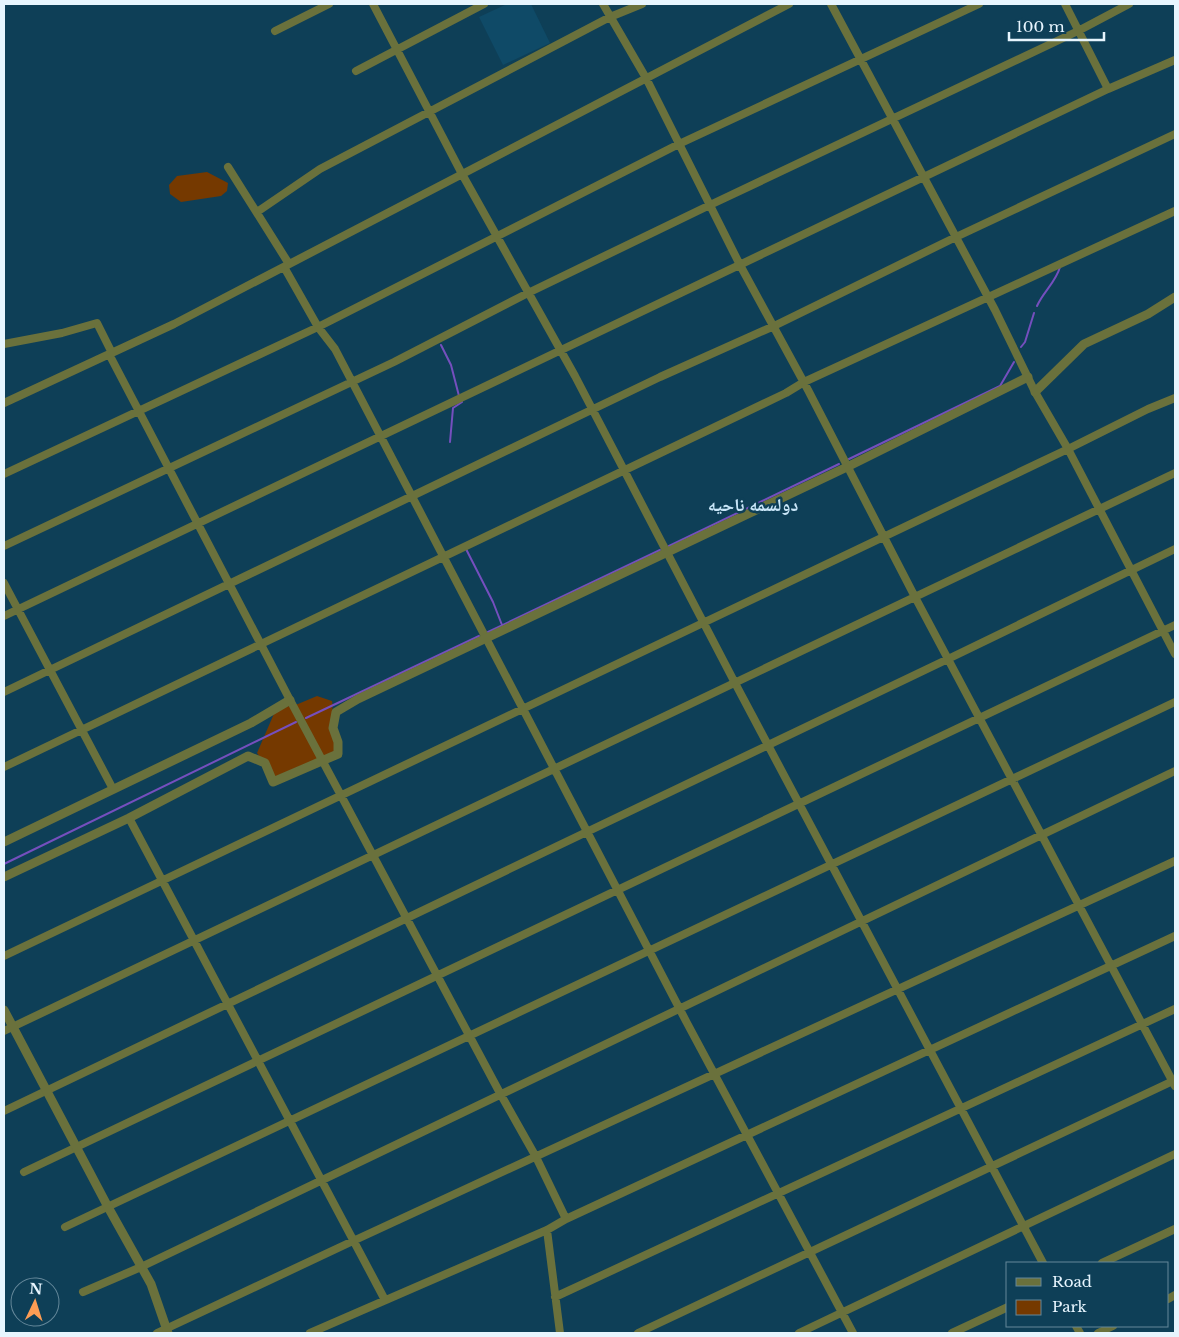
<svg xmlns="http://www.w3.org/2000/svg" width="1179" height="1337" font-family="'Libre Baskerville','Noto Naskh Arabic',serif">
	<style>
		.built { fill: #0f4a67 }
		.green { fill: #753900 }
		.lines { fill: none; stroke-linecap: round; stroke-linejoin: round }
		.stream { stroke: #754fbe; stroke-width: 2 }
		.minor { stroke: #6a713c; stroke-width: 8 }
		.tertiary { stroke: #6a713c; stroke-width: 9 }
		.labels { text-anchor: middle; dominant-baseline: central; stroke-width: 5; stroke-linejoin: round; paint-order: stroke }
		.district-label { font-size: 18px; font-weight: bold; fill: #c9e6f8; stroke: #0e3f57 }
	</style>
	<rect width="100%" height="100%" fill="#0e3f57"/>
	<path class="built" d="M507,4H531L550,43L503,65L479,17Z"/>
	<path class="green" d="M207,172L228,183L227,191L221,196L181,202L170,194L169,185L177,176Z
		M317,696L332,701C334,711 330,719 331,729C332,738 336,743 334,752L274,777L257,753L276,709L298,704Z"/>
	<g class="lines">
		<path class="stream" d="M1037,306C1043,292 1056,282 1060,267
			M441,345L451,365L459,396
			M1021,347L1025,342L1034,313
			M450,442L453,408L462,402L461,401
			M849,459L1000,386L1014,362
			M669,546L839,464
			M466,549L493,602L502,625
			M488,632L660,550
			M306,718L479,636
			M4,864L296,722"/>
		<path class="minor" d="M373,4L462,174L575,376L735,683L1043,1263
			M603,4L646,78L740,265L808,390L915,597L1175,1086
			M831,4L995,310L1035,392L1068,449L1175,654
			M1065,4L1108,89
			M275,31L329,4
			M356,71L484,4
			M228,167L289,264
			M257,212L320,169L610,17L642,4
			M284,267L318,327L335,349L687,1023L853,1333
			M4,344L62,333L97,323L112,353
			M109,354L290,700L501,1095L536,1157L566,1219
			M4,403L174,324L789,4
			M4,474L318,327L679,144L979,4
			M4,546L394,362L528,293L710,205L1078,31L1129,4
			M4,583L113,789
			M4,616L1108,89L1175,60
			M4,692L660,377L774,326L956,237L1175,134
			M4,767L786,393L804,382L1175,211
			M129,818L385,1300
			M4,956L1068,449L1148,409L1175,398
			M4,1031L1175,473
			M4,1111L948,659L1175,549
			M24,1172L1175,625
			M65,1227L1175,702
			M547,1230L560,1333
			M1102,1263L1175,1229
			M83,1292L141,1267L1175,771
			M555,1297L1175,1009
			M1168,1299L1175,1295
			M1076,1326L1080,1333
			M157,1333L353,1241L1175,861
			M310,1333L547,1230L566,1219L1175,936
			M638,1333L1175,1080
			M799,1333L1175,1154
			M952,1333L1008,1307
			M1098,1333L1113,1326"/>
		<path class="tertiary" d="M1035,392L1084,344L1148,314L1175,297
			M4,842L251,723L290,700
			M4,877L129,818L248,756L265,763L273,782L338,754V742L333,728L336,712L358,699L847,467L1028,377
			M4,1010L108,1207L151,1284L168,1333"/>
	</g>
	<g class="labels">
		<g class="district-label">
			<text x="753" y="505">دولسمه ناحیه</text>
		</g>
	</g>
	<rect width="1179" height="1337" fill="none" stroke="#e7f5fe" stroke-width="10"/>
	<rect x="1006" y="1262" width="162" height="65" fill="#0e3f57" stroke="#65889a"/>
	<rect x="1016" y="1278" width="25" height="8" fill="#6a713c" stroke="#65889a"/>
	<text x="1052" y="1287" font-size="15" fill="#e7f5fe">Road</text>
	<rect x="1016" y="1300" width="25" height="15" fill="#753900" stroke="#65889a"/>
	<text x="1052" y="1312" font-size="15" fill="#e7f5fe">Park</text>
	<g transform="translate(35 1302) rotate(4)"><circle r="24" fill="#0e3f57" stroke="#65889a"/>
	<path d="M0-4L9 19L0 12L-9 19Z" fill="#fd9d54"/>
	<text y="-8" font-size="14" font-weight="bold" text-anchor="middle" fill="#e7f5fe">N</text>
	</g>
	<path d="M1009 32v8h95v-8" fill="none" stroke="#e7f5fe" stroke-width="2.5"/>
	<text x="1016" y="32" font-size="15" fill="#e7f5fe" stroke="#0e3f57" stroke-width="4" paint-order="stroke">100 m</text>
</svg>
